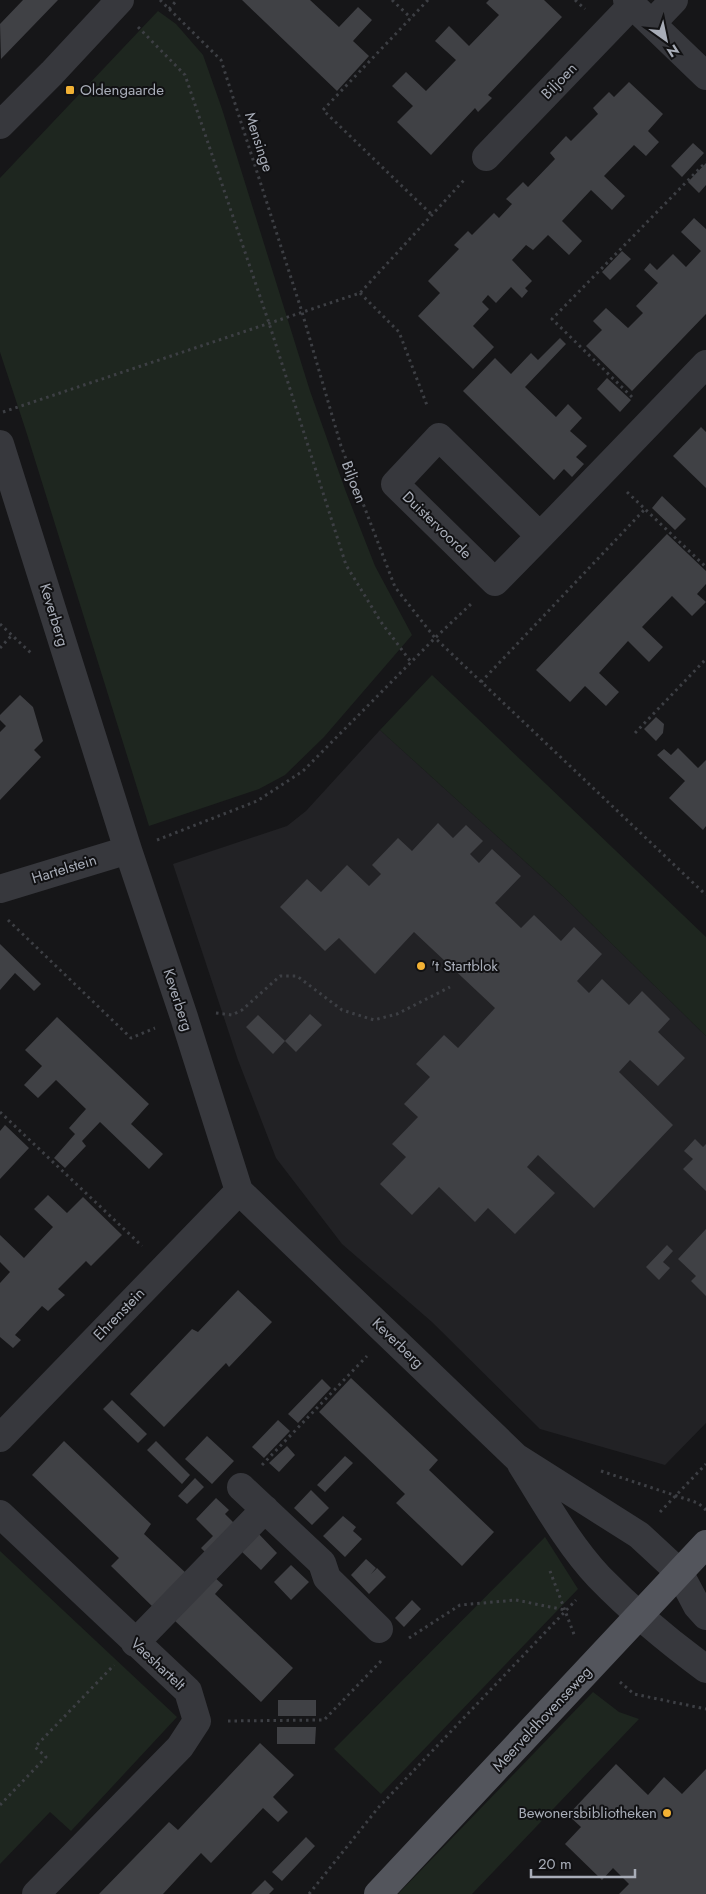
<svg xmlns="http://www.w3.org/2000/svg" width="706" height="1894" font-family="Jost,sans-serif">
	<style>
		.built { fill: #222225 }
		.green { fill: #1e261f }
		.building { fill: #404145 }
		.lines { fill: none; stroke-linecap: round; stroke-linejoin: round }
		.path { stroke: #3d3f44; stroke-width: 3; stroke-dasharray: 2.5 4; stroke-linecap: butt }
		.minor { stroke: #37383d; stroke-width: 28 }
		.major { stroke: #53555c; stroke-width: 28 }
		.poi-dot { fill: #f2b134; stroke: #111113; stroke-width: 2 }
		.labels { text-anchor: middle; dominant-baseline: central; stroke-width: 4; stroke-linejoin: round; paint-order: stroke }
		.street-label { font-size: 15px; fill: #a8adb8; stroke: #111113 }
		.poi-label { font-size: 15px; fill: #a8adb8; stroke: #111113; text-anchor: start }
	</style>
	<rect width="100%" height="100%" fill="#161618"/>
	<path class="built" d="M380,730L563,896L706,1036V1423L665,1465L540,1429L432,1322L342,1244L276,1158L238,1060L173,864L287,826L306,811Z"/>
	<path class="green" d="M158,11L176,24L203,55L222,109L310,391L346,492L375,566L412,635L324,737L285,775L259,789L149,826L26,431L0,352V178Z
		M432,675L706,937V1036L563,896L380,730Z
		M545,1537L578,1589L381,1794L334,1749Z
		M0,1551L177,1717L71,1831L50,1812L0,1864Z
		M593,1692L619,1712L639,1719L472,1894H398Z"/>
	<path class="building" d="M23,0H58L1,59L0,24Z
		M242,0H310L339,27L358,7L372,20L353,41L369,56L337,91Z
		M489,0H544L562,17L488,95L492,98L478,112L475,108L431,155L397,122L413,106L392,86L406,72L426,91L456,60L435,41L449,26L469,46L499,15L486,3Z
		M629,82L663,114L648,131L659,142L646,156L634,145L604,176L625,196L612,210L591,190L562,221L582,241L569,255L548,235L533,250L526,245L512,260L532,281L525,288L528,291L522,298L511,287L496,303L488,295L482,302L489,309L473,326L494,347L473,369L418,316L440,293L428,281L459,249L454,245L468,231L472,235L494,213L499,218L512,204L506,199L523,182L528,187L555,159L550,153L566,136L571,141L598,114L593,108L609,92L614,97Z
		M693,143L704,153L682,177L671,166Z
		M706,163V185L699,193L688,182Z
		M694,218L706,229V314L632,391L586,346L602,330L593,321L606,308L628,328L643,313L636,306L658,283L644,270L650,263L657,270L673,254L686,267L701,251L681,232Z
		M622,251L631,259L610,280L602,272Z
		M560,338L566,344L525,387L556,417L568,404L582,418L570,431L587,446L576,457L584,464L572,477L564,469L554,480L463,391L495,358L511,374L531,353L538,360Z
		M607,378L631,400L620,412L597,389Z
		M701,427L706,432V488L673,456Z
		M662,496L686,519L675,530L652,508Z
		M667,534L706,571V584L697,594L706,602L692,616L672,596L642,627L663,647L649,662L628,641L599,673L619,692L606,706L585,686L570,702L536,670Z
		M20,695L33,707L43,741L34,750L41,757L0,800V732L6,726L0,720V715Z
		M656,717L664,724L663,733L656,741L644,729Z
		M678,748L698,768L706,760V826L703,830L669,798L685,781L657,755L664,749L671,755Z
		M438,823L453,838L466,825L483,841L470,854L479,863L492,849L521,876L495,903L521,928L534,915L561,941L574,927L602,954L577,981L589,993L602,979L629,1005L642,991L670,1019L658,1032L685,1058L658,1086L630,1060L619,1072L673,1125L594,1208L538,1155L527,1167L555,1193L515,1234L488,1208L475,1222L439,1187L412,1215L380,1184L406,1157L392,1144L418,1117L404,1104L430,1077L416,1064L444,1035L458,1048L495,1008L414,932L375,974L339,938L325,951L280,907L307,879L321,892L347,865L369,886L381,874L372,865L398,838L412,851Z
		M0,944L41,984L34,991L15,973L0,990Z
		M310,1014L322,1025L296,1052L285,1041Z
		M258,1015L285,1041L273,1054L246,1027Z
		M57,1017L149,1104L131,1124L163,1154L149,1169L100,1122L82,1141L86,1146L65,1168L54,1158L75,1134L69,1128L86,1109L56,1080L38,1098L24,1085L42,1066L25,1050Z
		M5,1125L29,1148L0,1179V1131Z
		M695,1139L703,1147L706,1144V1191L683,1169L693,1159L684,1151Z
		M48,1195L67,1213L83,1197L122,1235L91,1266L86,1261L58,1289L65,1295L56,1303L48,1311L42,1306L15,1335L21,1340L13,1348L0,1337V1283L10,1272L0,1262V1235L24,1258L53,1227L34,1209Z
		M706,1229V1296L691,1281L696,1276L678,1259Z
		M667,1245L673,1251L663,1262L670,1268L659,1280L646,1267Z
		M238,1290L272,1322L229,1367L226,1363L164,1427L130,1394L192,1329L198,1332Z
		M351,1378L438,1460L429,1470L494,1532L462,1566L396,1503L405,1494L319,1412Z
		M322,1379L331,1388L298,1423L288,1414Z
		M112,1400L147,1434L138,1443L103,1409Z
		M278,1420L290,1431L264,1458L252,1447Z
		M207,1436L234,1461L212,1484L185,1459Z
		M64,1441L151,1524L144,1534L187,1574L154,1608L111,1566L119,1558L32,1475Z
		M156,1441L190,1475L182,1484L147,1450Z
		M287,1446L295,1455L279,1472L269,1463Z
		M345,1456L353,1463L325,1492L317,1485Z
		M195,1478L204,1487L187,1504L178,1496Z
		M311,1490L329,1508L312,1525L294,1508Z
		M216,1498L229,1510L225,1514L235,1524L206,1553L201,1548L213,1536L196,1519Z
		M343,1516L356,1527L353,1531L362,1539L345,1557L323,1536Z
		M256,1531L277,1553L261,1570L239,1549Z
		M366,1559L376,1568L371,1574L377,1568L386,1577L369,1594L351,1575Z
		M291,1565L309,1582L291,1600L274,1582Z
		M213,1576L223,1585L215,1594L293,1668L261,1702L173,1619Z
		M412,1600L421,1609L404,1627L395,1618Z
		M278,1700H316V1716H278Z
		M277,1727H316L315,1744H277Z
		M260,1743L294,1775L273,1797L288,1812L278,1822L263,1808L211,1863L201,1853L163,1894H99L169,1822L178,1830Z
		M616,1764L648,1795L664,1777L682,1794L706,1769V1894H619L629,1884L613,1868L602,1880L565,1844L581,1827L568,1815Z
		M306,1837L315,1846L282,1881L272,1872Z
		M265,1880L274,1889L269,1894H251Z"/>
	<g class="lines">
		<path class="path" d="M160,0L221,60L302,312L341,446L395,587L435,638L706,895
			M392,0L411,18
			M428,0L323,110L432,215
			M575,0L585,9
			M169,9L177,0
			M138,27L185,75L269,323L346,565L381,622L411,662
			M360,293L399,332L428,408
			M632,397L552,319L706,162
			M3,412L360,293L465,179
			M627,492L706,567
			M0,624L32,654
			M0,648L12,635
			M481,682L645,509
			M635,733L706,659
			M157,840L257,801L303,771L435,638L472,603
			M8,920L131,1038L155,1028
			M216,1013L232,1015L242,1010L280,976H297L342,1010L374,1020L397,1014L450,987
			M0,1112L142,1246
			M262,1465L367,1356
			M601,1471L698,1503L706,1510
			M660,1512L706,1464
			M550,1571L575,1637
			M409,1638L460,1605L516,1600L565,1610
			M620,1682L634,1694L706,1709
			M228,1721L324,1720L382,1660
			M0,1805L46,1757L35,1747L114,1665
			M309,1894L378,1808L576,1600"/>
		<path class="minor" d="M627,0L706,76
			M652,23L674,0
			M0,125L52,73L120,0
			M486,157L632,5
			M0,444L128,850L184,1017L239,1191L516,1457L639,1535L679,1572L697,1606L706,1616
			M540,536L439,437L395,484L495,582C566,510 636,437 706,364
			M0,889L128,850
			M0,1438L239,1191
			M521,1464C545,1502 568,1544 599,1577C632,1611 668,1641 706,1669
			M241,1487L322,1563L327,1578L379,1629
			M0,1514L188,1691L197,1721L180,1747L36,1894
			M135,1643L265,1509"/>
		<path class="major" d="M378,1894L706,1544"/>
	</g>
	<g class="poi-dot">
		<rect x="65" y="85" width="10" height="10" rx="2.5"/>
		<circle cx="421" cy="966" r="5"/>
		<circle cx="667" cy="1813" r="5"/>
	</g>
	<g class="labels">
		<g class="street-label">
			<text transform="translate(559 81) rotate(-46)">Biljoen</text>
			<text transform="translate(259 142) rotate(72)">Mensinge</text>
			<text transform="translate(354 482) rotate(69)">Biljoen</text>
			<text transform="translate(437 525) rotate(44)">Duistervoorde</text>
			<text transform="translate(54 615) rotate(73)">Keverberg</text>
			<text transform="translate(64 869) rotate(-17)">Hartelstein</text>
			<text transform="translate(178 1000) rotate(72)">Keverberg</text>
			<text transform="translate(119 1314) rotate(-46)">Ehrenstein</text>
			<text transform="translate(398 1343) rotate(44)">Keverberg</text>
			<text transform="translate(158 1664) rotate(43)">Vaeshartelt</text>
			<text transform="translate(542 1719) rotate(-47)">Meerveldhovenseweg</text>
		</g>
		<g class="poi-label">
			<text x="80" y="90">Oldengaarde</text>
			<text x="431" y="966">'t Startblok</text>
			<text x="657" y="1813" text-anchor="end">Bewonersbibliotheken</text>
		</g>
	</g>
	<g transform="translate(666 40) rotate(147)" stroke="#111113" stroke-width="4" paint-order="stroke">
	<path d="M0-4L9 19L0 12L-9 19Z" fill="#a8adb8"/>
	<text y="-8" font-size="14" font-weight="bold" text-anchor="middle" fill="#a8adb8">N</text>
	</g>
	<path d="M531 1869v8h104v-8" fill="none" stroke="#a8adb8" stroke-width="2.5"/>
	<text x="538" y="1869" font-size="15" fill="#a8adb8" stroke="#111113" stroke-width="4" paint-order="stroke">20 m</text>
</svg>
